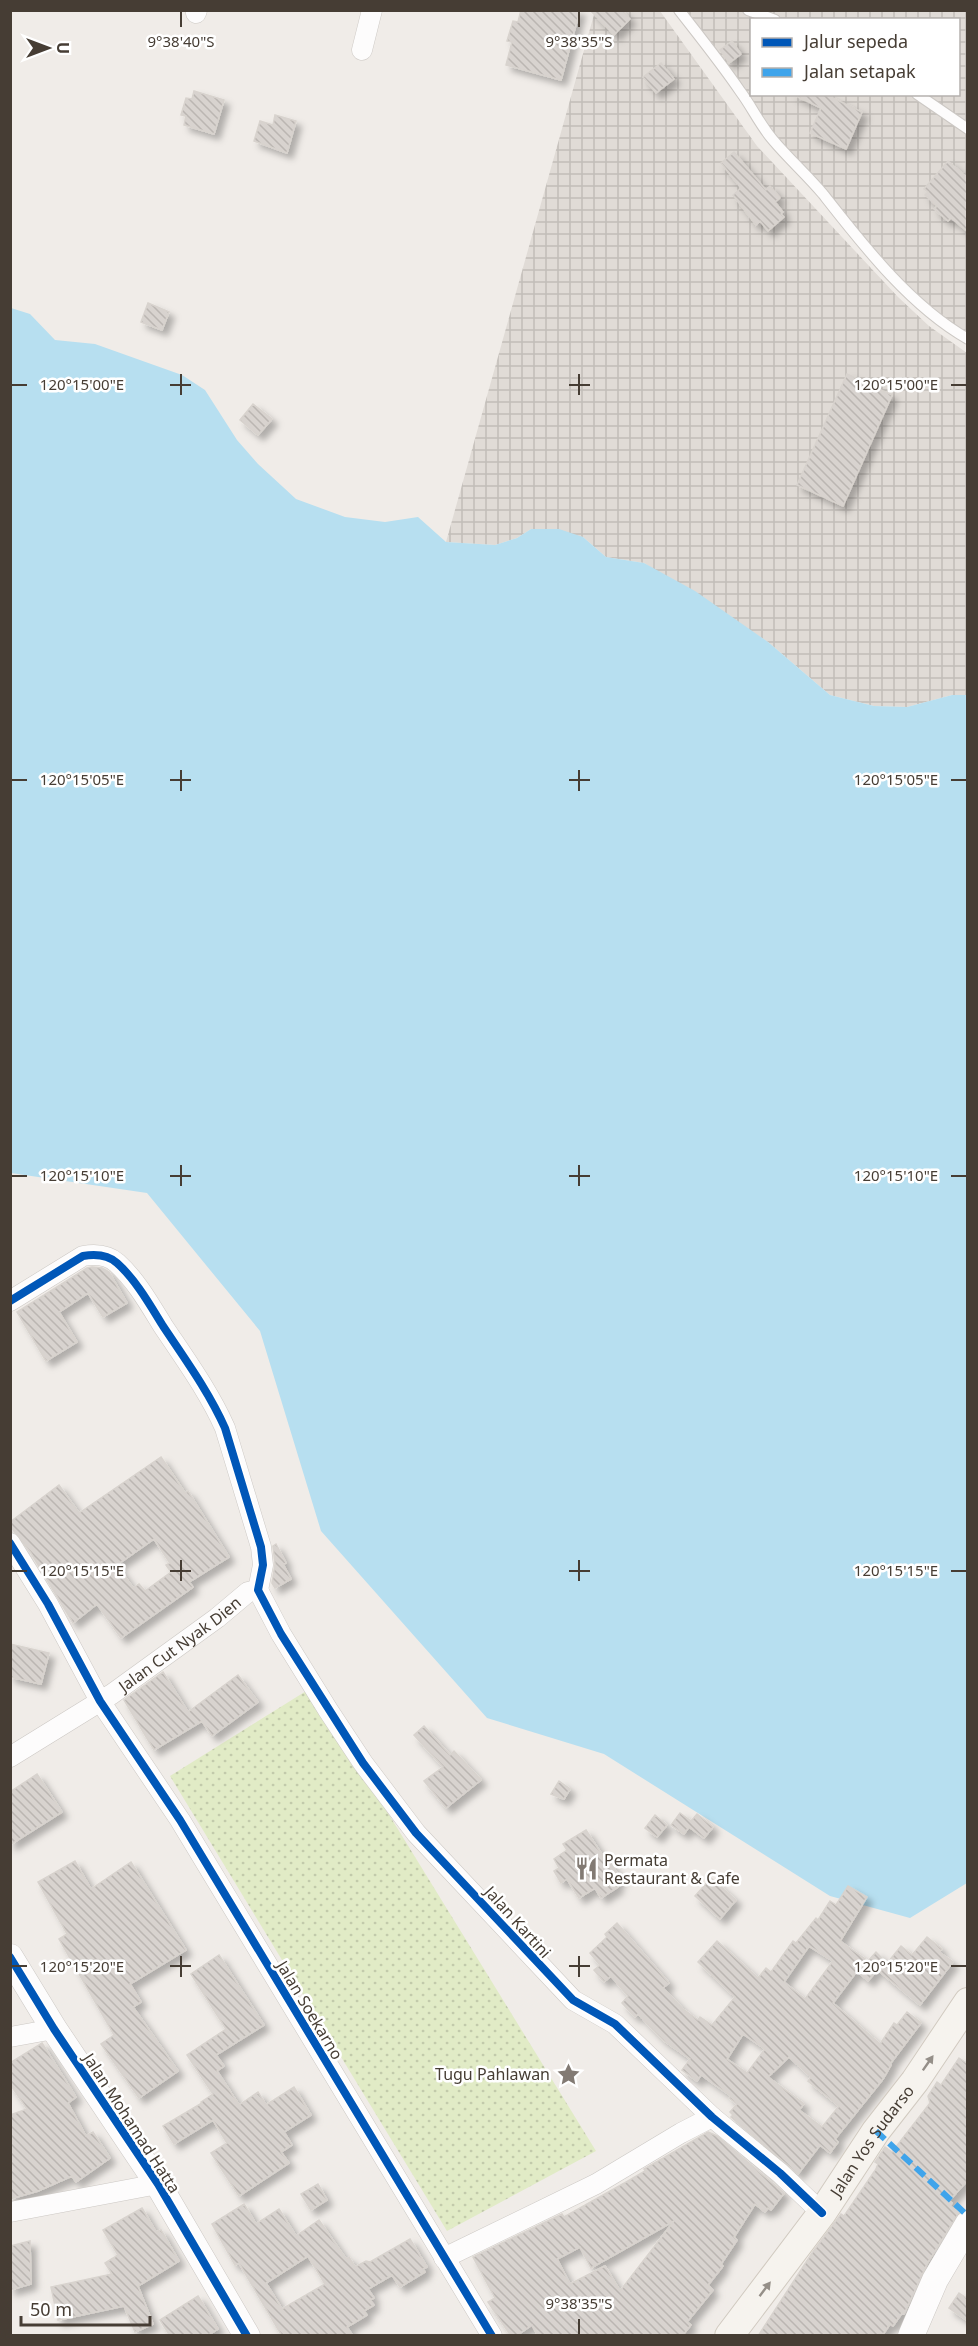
<svg xmlns="http://www.w3.org/2000/svg" width="978" height="2346" font-family="'Noto Sans',sans-serif">
	<style>
		.industrial { fill: url(#industrial-grid); fill-rule: evenodd }
		.grass { fill: url(#grass-dots) }
		.water { fill: #b7dff0 }
		.building { fill: url(#building-back-hatch); stroke: #d8d3ce; stroke-width: 1.5; fill-rule: evenodd; filter: url(#shadow) }
		.lines { fill: none; stroke-linecap: round; stroke-linejoin: round }
		.service-casing { stroke: #ccc8c4; stroke-width: 12 }
		.minor-casing { stroke: #ccc8c4; stroke-width: 21 }
		.tertiary-casing { stroke: #ccc8c4; stroke-width: 27 }
		.secondary-casing { stroke: #d1cac0; stroke-width: 30 }
		.service { stroke: #fdfcfc; stroke-width: 10 }
		.minor { stroke: #fdfcfc; stroke-width: 20 }
		.tertiary { stroke: #fdfcfc; stroke-width: 26 }
		.secondary { stroke: #f6f3ee; stroke-width: 28 }
		.quiet { stroke: #3fa4eb; stroke-width: 6; stroke-dasharray: 12 6; stroke-linecap: butt }
		.cycleway-casing { stroke: #fff; stroke-width: 11 }
		.cycleway { stroke: #0057b8; stroke-width: 8 }
		.oneway { fill: #958f88 }
		.ticks { fill: none; stroke: #463d34; stroke-width: 2 }
		.labels { text-anchor: middle; dominant-baseline: central; stroke-width: 5; stroke-linejoin: round; paint-order: stroke }
		.street-label { font-size: 16px; fill: #463d34; stroke: #fff }
		.poi-label { font-size: 16px; fill: #463d34; stroke: #fff; text-anchor: start }
		.ticks-label { font-size: 15px; text-anchor: middle; fill: #463d34; stroke: #fff; stroke-width: 5; stroke-linejoin: round; paint-order: stroke }
	</style>
	<defs>
		<pattern id="industrial-grid" width="8" height="8" patternUnits="userSpaceOnUse" patternTransform="scale(1.5)"><rect width="8" height="8" fill="#e0dbd6"/><path d="M0 4h8M4 0v8" fill="none" stroke="#c2bdb8"/></pattern>
		<pattern id="grass-dots" width="8" height="8" patternUnits="userSpaceOnUse" patternTransform="scale(1.5)"><rect width="8" height="8" fill="#e1ebc6"/><path d="M2 2h.1M6 6h.1" fill="none" stroke="#c2caab" stroke-width="1.8" stroke-linecap="round"/></pattern>
		<pattern id="building-back-hatch" width="6" height="6" patternUnits="userSpaceOnUse" patternTransform="scale(1.5)"><rect width="6" height="6" fill="#d8d3cf"/><path d="M-1 5l2 2M0 0l6 6M5-1l2 2" fill="none" stroke="#bbb6b2"/></pattern>
		<filter id="shadow"><feDropShadow dx="5.5" dy="5.5" stdDeviation="3" flood-color="#0004"/></filter>
	</defs>
	<rect width="100%" height="100%" fill="#f0ece8"/>
	<path class="industrial" d="M595,11H660L757,146L898,297L929,326L967,353V695H952L907,707L874,706L830,695L768,642L644,563L606,557L583,537L531,529L517,538L495,545L446,542Z
		M684,11H967V334L913,292L787,157ZM752,20H958V94H752Z"/>
	<path class="grass" d="M311,1688L596,2151L447,2231L170,1776Z"/>
	<path class="water" d="M11,308L30,314L55,340L95,344L182,375L205,390L237,440L258,464L296,499L345,517L385,522L418,517L446,542L495,545L517,538L531,529H559L583,537L606,557L644,563L695,591L768,642L830,695L874,706L907,707L952,695H967V1883L910,1918L830,1896L604,1754L487,1718L321,1531L260,1331L147,1193L11,1173Z"/>
	<path class="building" d="M521,10H580L561,80L506,65L512,42L507,41L513,21L518,22Z
		M590,10H622L630,19L614,35Z
		M732,41L741,54L729,63L720,50Z
		M661,63L674,79L656,93L643,77Z
		M194,91L224,100L214,134L184,125L186,116L181,115L186,98L192,99Z
		M792,94H825L862,112L846,149L810,133L821,108Z
		M275,115L296,121L287,153L254,141L260,121L273,125Z
		M734,152L766,190L770,186L780,198L775,202L783,212L781,214L784,217L768,231L760,221L756,225L733,195L741,188L721,163Z
		M948,161L968,178V232L951,218L948,221L934,209L937,206L925,195L928,192L924,189Z
		M148,303L169,312L162,330L141,322Z
		M847,374L892,395L843,506L797,485Z
		M253,404L272,419L258,435L240,420Z
		M92,1267L102,1268L109,1272L127,1303L103,1317L88,1293L59,1312L77,1342L46,1361L17,1312L87,1268Z
		M161,1457L185,1493L188,1491L229,1557L189,1582L193,1587L121,1638L97,1604L73,1623L31,1553L10,1526V1522L59,1485L79,1513ZM154,1539L170,1563L166,1565L171,1572L145,1591L139,1584L133,1588L117,1565Z
		M276,1544L286,1563L283,1564L291,1579L275,1588L272,1583L275,1564L273,1546Z
		M10,1644L49,1653L41,1684L10,1677Z
		M163,1672L188,1712L238,1675L258,1702L212,1736L202,1721L154,1750L124,1700Z
		M424,1726L450,1755L454,1751L481,1780L446,1808L424,1781L443,1767L414,1735Z
		M37,1774L62,1812L10,1845V1792Z
		M559,1781L570,1789L564,1799L551,1794Z
		M680,1813L691,1821L697,1814L713,1827L704,1838L689,1827L684,1834L671,1825Z
		M655,1815L667,1825L657,1837L645,1828Z
		M586,1830L608,1864L610,1862L621,1879L615,1883L618,1887L601,1898L595,1888L579,1898L567,1879L561,1883L554,1871L559,1868L554,1859L567,1850L563,1844Z
		M75,1861L91,1889L131,1862L186,1950L130,1984L141,2002L133,2007L178,2071L139,2098L101,2044L114,2035L59,1939L67,1934L38,1882Z
		M711,1878L736,1900L720,1919L695,1896Z
		M848,1886L867,1897L840,1941L868,1961L876,1952L885,1961L868,1981L857,1971L833,2003L880,2044L894,2023L897,2025L907,2012L921,2023L890,2064L891,2065L883,2079L835,2139L838,2142L830,2153L820,2145L798,2174L731,2117L733,2115L730,2112L737,2104L729,2098L731,2096L701,2075L697,2081L682,2070L690,2059L663,2040L638,2014L635,2017L622,2003L628,1996L611,1976L604,1982L594,1970L600,1965L590,1953L607,1937L605,1934L617,1923L669,1983L663,1988L683,2009L698,2020L700,2017L712,2025L735,1997L698,1962L717,1941L758,1978L766,1968L771,1972L793,1941L796,1943L816,1918L818,1920L830,1901L836,1905ZM809,1946L833,1961L805,1999L784,1982ZM743,2034L765,2049L747,2073L727,2059ZM789,2057L811,2077L808,2081L839,2106L822,2127L799,2110L804,2104L768,2077Z
		M927,1937L942,1949L939,1952L953,1962L920,2005L880,1972L901,1946L912,1955Z
		M219,1955L264,2025L216,2055L224,2066L217,2071L239,2105L258,2092L266,2105L294,2087L311,2115L284,2132L292,2145L281,2152L289,2163L239,2196L211,2153L227,2143L213,2120L174,2144L163,2126L202,2103L201,2102L213,2094L187,2055L226,2029L191,1974Z
		M42,2043L76,2097L68,2103L86,2136L93,2132L110,2158L76,2182L72,2176L38,2191L10,2199V2115L27,2109L10,2084V2063Z
		M959,2058L968,2064V2180L949,2201L952,2203L950,2206L959,2213L928,2262L904,2314L902,2313L893,2326L890,2324L882,2336H758L812,2253L841,2214L844,2216L876,2169L878,2164L875,2162L885,2147L892,2152L930,2103L928,2096L937,2082L941,2085Z
		M708,2132L717,2136L784,2193L771,2210L768,2208L765,2212L755,2204L734,2237L737,2240L721,2264L723,2266L708,2285L713,2290L687,2322L691,2325L682,2336H538L532,2325L516,2336H511L488,2302L495,2298L473,2257L562,2214L564,2217L628,2181L645,2171L644,2169ZM674,2221L620,2291L605,2266L570,2284L557,2259L580,2247L591,2268Z
		M318,2184L327,2200L311,2210L301,2194Z
		M244,2204L256,2224L279,2209L296,2236L319,2220L346,2259L349,2257L355,2267L366,2261L370,2262L410,2239L427,2267L423,2269L425,2272L400,2287L392,2275L368,2289L374,2298L370,2300L374,2305L364,2311L367,2315L347,2327L353,2336H282L239,2263L235,2265L212,2224ZM308,2256L325,2284L282,2309L266,2283Z
		M142,2208L156,2232L161,2230L179,2261L138,2286L153,2324L135,2332L124,2306L58,2320L51,2287L112,2274L105,2263L118,2255L103,2230Z
		M30,2241L31,2284L10,2290V2246Z
		M959,2293L968,2299V2321L949,2308Z
		M198,2296L218,2329L207,2336H170L160,2320Z"/>
	<g class="lines">
		<defs>
			<path id="service" d="M679,10C700,37 721,63 740,91C752,107 760,125 773,140C789,159 807,175 823,194C863,245 910,306 968,339
				M748,10L775,20
				M917,94L968,129"/>
			<g id="minor">
				<path d="M196,13L197,10"/>
				<path d="M362,50L372,10"/>
				<path d="M10,1301L83,1256C95,1254 107,1254 117,1263C136,1280 150,1305 163,1326C185,1359 209,1392 225,1428L261,1547L263,1565L258,1590"/>
				<path d="M10,1543L48,1604L100,1701L180,1820L492,2336"/>
				<path d="M258,1590L281,1634L328,1710L363,1763L416,1833L573,2000L615,2024L712,2117L780,2173L822,2213"/>
				<path id="s1" d="M10,1757L112,1694L217,1618L248,1592L258,1590"/>
				<path d="M10,2037L54,2029"/>
				<path d="M10,2212L158,2184"/>
				<path d="M444,2258L596,2184L681,2133L712,2117"/>
			</g>
			<path id="tertiary" d="M10,1957L54,2029L158,2184L247,2336
				M911,2336L935,2280L968,2224"/>
			<g id="secondary">
				<path id="s2" d="M729,2336L822,2213L876,2131L915,2081L968,2002"/>
			</g>
		</defs>
		<use href="#service" class="service-casing"/>
		<use href="#minor" class="minor-casing"/>
		<use href="#tertiary" class="tertiary-casing"/>
		<use href="#secondary" class="secondary-casing"/>
		<use href="#service" class="service"/>
		<use href="#minor" class="minor"/>
		<use href="#tertiary" class="tertiary"/>
		<use href="#secondary" class="secondary"/>
		<path class="quiet" d="M876,2131L968,2216"/>
		<defs>
			<path id="cycleway" d="M10,1301L83,1256C95,1254 107,1254 117,1263C136,1280 150,1305 163,1326C185,1359 209,1392 225,1428L261,1547L263,1565L258,1590L281,1634L363,1763L416,1833L573,2000L615,2024L712,2117L780,2173L822,2213
				M10,1543L48,1604L100,1701L180,1820L492,2336
				M10,1957L54,2029L158,2184L247,2336"/>
		</defs>
		<use href="#cycleway" class="cycleway-casing"/>
		<use href="#cycleway" class="cycleway"/>
	</g>
	<defs><path id="oneway-solid" d="M-6-.8H1V-3.2L6.5 0L1 3.2V.8H-6Z" transform="scale(1.5)"/></defs>
	<g class="oneway">
		<use href="#oneway-solid" transform="translate(928 2063) rotate(-55)"/>
		<use href="#oneway-solid" transform="translate(765 2289) rotate(-53)"/>
	</g>
	<path class="ticks" d="M181,12V27M579,12V27M181,374V395M579,374V395M12,385H27M170,385H191M569,385H590M951,385H966M181,770V791M579,770V791M12,780H27M170,780H191M569,780H590M951,780H966M181,1165V1186M579,1165V1186M12,1176H27M170,1176H191M569,1176H590M951,1176H966M181,1560V1581M579,1560V1581M12,1571H27M170,1571H191M569,1571H590M951,1571H966M181,1956V1977M579,1956V1977M12,1966H27M170,1966H191M569,1966H590M951,1966H966M579,2319V2334"/>
	<defs>
		<symbol id="restaurant-bare" viewBox="-9 -9 18 18"><path d="M-5-6h1v4h1v-4h1v4h1v-4h1v5L-1.5 .5V6h-2V.5L-5-1ZM5-6V6H3V1.5H1.5Q1.5-4 5-6Z" fill="#827a73" stroke="#fff" stroke-width="2.5" paint-order="stroke"/></symbol>
		<symbol id="sight-bare" viewBox="-9 -9 18 18"><path d="M0-6L1.8-2.2L6-1.7L2.9 1.2L3.7 5.4L0 3.3L-3.7 5.4L-2.9 1.2L-6-1.7L-1.8-2.2Z" fill="#827a73" stroke="#fff" stroke-width="2.5" paint-order="stroke"/></symbol>
	</defs>
	<g fill-rule="evenodd">
		<use href="#restaurant-bare" x="570" y="1852" width="33" height="33"/>
		<use href="#sight-bare" x="552" y="2058" width="33" height="33"/>
	</g>
	<g class="labels">
		<g class="street-label">
			<text stroke="none"><textPath href="#s1" startOffset="204">Jalan Cut Nyak Dien</textPath></text>
			<text transform="translate(518 1922) rotate(48)">Jalan Kartini</text>
			<text transform="translate(310 2010) rotate(59)">Jalan Soekarno</text>
			<text transform="translate(132 2123) rotate(57)">Jalan Mohamad Hatta</text>
			<text stroke="none"><textPath href="#s2" startOffset="242">Jalan Yos Sudarso</textPath></text>
		</g>
		<g class="poi-label">
			<text x="604" y="1860">Permata<tspan x="604" dy="18">Restaurant &amp; Cafe</tspan></text>
			<text x="550" y="2074" text-anchor="end">Tugu Pahlawan</text>
		</g>
	</g>
	<g class="ticks-label">
		<text x="181" y="47">9°38'40"S</text>
		<text x="579" y="47">9°38'35"S</text>
		<text x="82" y="390">120°15'00"E</text>
		<text x="896" y="390">120°15'00"E</text>
		<text x="896" y="785">120°15'05"E</text>
		<text x="82" y="785">120°15'05"E</text>
		<text x="896" y="1181">120°15'10"E</text>
		<text x="82" y="1181">120°15'10"E</text>
		<text x="82" y="1576">120°15'15"E</text>
		<text x="896" y="1576">120°15'15"E</text>
		<text x="82" y="1972">120°15'20"E</text>
		<text x="896" y="1972">120°15'20"E</text>
		<text x="579" y="2309">9°38'35"S</text>
	</g>
	<rect width="978" height="2346" fill="none" stroke="#463d34" stroke-width="24"/>
	<rect x="750" y="18" width="210" height="78" fill="#ffffff" stroke="#b5b1ae" stroke-width="1.5"/>
	<rect x="762" y="38" width="30" height="9" fill="#0057b8" stroke="#b5b1ae" stroke-width="1.5"/>
	<text x="804" y="48" font-size="18" fill="#463d34">Jalur sepeda</text>
	<rect x="762" y="68" width="30" height="9" fill="#3fa4eb" stroke="#b5b1ae" stroke-width="1.5"/>
	<text x="804" y="78" font-size="18" fill="#463d34">Jalan setapak</text>
	<g transform="translate(48 48) rotate(90)" stroke="#ffffff" stroke-width="4.5" paint-order="stroke">
	<path d="M0-4.5L10 22L0 15L-10 22Z" fill="#463d34"/>
	<text y="-9" font-size="16" font-weight="bold" text-anchor="middle" fill="#463d34">U</text>
	</g>
	<path d="M21 2316v9h129v-9" fill="none" stroke="#463d34" stroke-width="3"/>
	<text x="30" y="2316" font-size="18" fill="#463d34" stroke="#ffffff" stroke-width="4.5" paint-order="stroke">50 m</text>
</svg>
